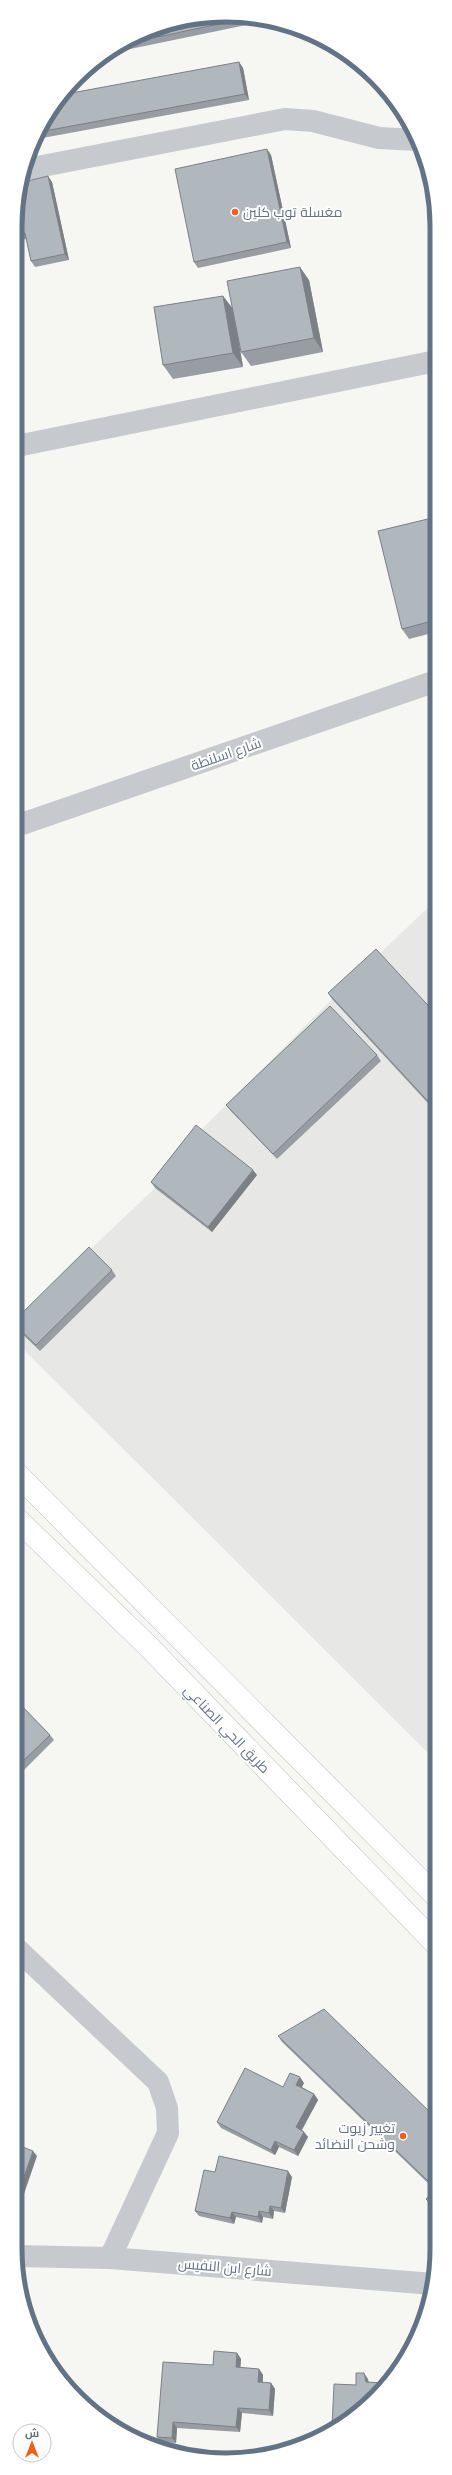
<svg xmlns="http://www.w3.org/2000/svg" width="452" height="2475" font-family="Montserrat,Cairo,sans-serif">
	<style>
		.built { fill: #e7e8e6 }
		.lines { fill: none; stroke-linecap: round; stroke-linejoin: round }
		.highway-casing { stroke: #b8bbbf; stroke-width: 23 }
		.street { stroke: #c6c9cd; stroke-width: 22 }
		.highway { stroke: #fff; stroke-width: 22 }
		.wall { fill: #979da3 }
		.shaded-wall { fill: #7b8084 }
		.building { fill: #b0b7bd; stroke: #7b8084 }
		.poi-dot { fill: #ee601b; stroke: #fff; stroke-width: 1.5 }
		.labels { text-anchor: middle; dominant-baseline: central; stroke-width: 4; stroke-linejoin: round; paint-order: stroke }
		.poi-label { font-size: 14px; fill: #637386; stroke: #fff; text-anchor: start }
		.street-label { font-size: 14px; fill: #637386; stroke: #fff }
		.rim { fill: none; stroke: #637386; stroke-width: 5 }
	</style>
	<rect width="100%" height="100%" fill="#f6f7f3"/>
	<path class="built" d="M436,900V1761L16,1342V1320L155,1188L200,1131L332,999Z"/>
	<g class="lines">
		<defs>
			<path id="highway" d="M16,1473L435,1895
				M16,1518L148,1646L435,1943"/>
		</defs>
		<use href="#highway" class="highway-casing"/>
		<path class="street" d="M27,169L285,119L313,121L379,138L417,140
			M17,446L436,361
			M16,826L436,681
			M15,1947L158,2082L167,2108L168,2133L110,2258
			M16,2256L110,2258L433,2284"/>
		<use href="#highway" class="highway"/>
	</g>
	<path class="wall" d="M253,17L266,21L106,54L171,22Z
		M239,62L243,68L249,100L37,139L43,121Z
		M271,155L291,248L198,268L194,262Z
		M52,182L69,260L35,267L31,261L26,239L17,241V199Z
		M309,280L323,352L251,366L241,352Z
		M223,296L233,309L243,367L173,379L163,365Z
		M436,517V632L409,639L402,629Z
		M328,993L436,1014V1112L332,999Z
		M377,1055L381,1061L277,1159L230,1110L226,1105Z
		M257,1175L212,1232L155,1188L151,1182Z
		M112,1270L116,1276L40,1351L16,1328V1319Z
		M15,1699L50,1735L54,1740L15,1779Z
		M278,2036L435,2117V2186L433,2188L282,2042Z
		M304,2083L302,2087L314,2094L318,2100L302,2130L308,2137L298,2156L279,2147L275,2155L221,2128L217,2122L283,2087Z
		M215,2172L292,2177L285,2213L274,2211L273,2219L263,2217L262,2223L236,2217L234,2224L199,2216L195,2211Z
		M435,2189V2210L430,2205L426,2199Z
		M237,2353L241,2359L240,2368L259,2369L263,2375V2382L271,2383L275,2389L273,2416L242,2413L240,2432L177,2428L176,2443L161,2442L157,2437L213,2365Z"/>
	<path class="shaded-wall" d="M239,62L243,68L249,100L245,94Z
		M267,149L271,155L291,248L287,242Z
		M48,176L52,182L69,260L65,254Z
		M300,267L309,280L323,352L314,338Z
		M223,296L233,309L243,367L233,353Z
		M253,1170L257,1175L212,1232L208,1227Z
		M300,2077L304,2083L300,2090L296,2085Z
		M314,2094L318,2100L300,2133L296,2127Z
		M304,2132L308,2137L298,2156L294,2150Z
		M275,2141L279,2147L275,2155L271,2150Z
		M33,2151L37,2156L15,2220V2203Z
		M288,2171L292,2177L285,2213L281,2208Z
		M270,2206L274,2211L273,2219L269,2213Z
		M259,2211L263,2217L262,2223L258,2217Z
		M232,2212L236,2217L234,2224L230,2218Z
		M237,2353L241,2359L240,2373L236,2367Z
		M259,2369L263,2375L262,2388L258,2382Z
		M364,2373L368,2379L370,2387L366,2382Z
		M271,2383L275,2389L273,2416L269,2410Z
		M238,2408L242,2413L240,2432L236,2427Z
		M173,2422L177,2428L176,2443L172,2438Z"/>
	<path class="building" d="M252,17L129,43L171,22Z
		M239,62L245,94L39,132L43,121L66,94Z
		M267,149L287,242L194,262L175,169Z
		M48,176L65,254L31,261L25,233L17,234V199L23,182Z
		M300,267L314,338L241,352L227,281Z
		M223,296L233,353L163,365L154,307Z
		M436,517V620L402,629L378,531Z
		M376,949L436,1014V1110L328,993Z
		M330,1006L377,1055L273,1154L226,1105Z
		M196,1125L253,1170L208,1227L151,1182Z
		M89,1247L112,1270L36,1345L16,1326V1319Z
		M15,1699L50,1735L15,1769Z
		M324,2009L435,2117V2176L429,2182L278,2036Z
		M245,2068L283,2087L290,2073L300,2077L296,2085L314,2094L296,2127L304,2132L294,2150L275,2141L271,2150L217,2122Z
		M15,2144L33,2151L15,2203Z
		M219,2156L288,2171L281,2208L270,2206L269,2213L259,2211L258,2217L232,2212L230,2218L195,2211L204,2170L215,2172Z
		M435,2189V2208L426,2199Z
		M214,2351L237,2353L236,2367L259,2369L258,2382L271,2383L269,2410L238,2408L236,2427L173,2422L172,2438L157,2437L163,2362L213,2365Z
		M356,2373H364L366,2382L384,2383L365,2408L332,2427L334,2384L356,2385Z"/>
	<g class="poi-dot">
		<circle cx="235" cy="212" r="4"/>
		<circle cx="403" cy="2136" r="4"/>
	</g>
	<g class="labels">
		<g class="poi-label">
			<text x="243" y="212">مغسلة توب كلين</text>
			<text x="395" y="2128" text-anchor="end">تغيير زيوت<tspan x="395" dy="16">وشحن النضائد</tspan></text>
		</g>
		<g class="street-label">
			<text transform="translate(226 754) rotate(-19)">شارع اسلنطة</text>
			<text transform="translate(227 1729) rotate(46)">طريق الحي الصناعي</text>
			<text transform="translate(225 2267) rotate(5)">شارع ابن النفيس</text>
		</g>
	</g>
	<path d="M0 0H452V2475H0ZM226 22H226A204 204 0 0 1 430 226V2249A204 204 0 0 1 226 2453H226A204 204 0 0 1 22 2249V226A204 204 0 0 1 226 22Z" fill="#fff" fill-rule="evenodd"/>
	<path class="rim" d="M226 22H226A204 204 0 0 1 430 226V2249A204 204 0 0 1 226 2453H226A204 204 0 0 1 22 2249V226A204 204 0 0 1 226 22Z"/>
	<g transform="translate(32 2443)"><circle r="19" fill="#ffffff" stroke="#c1c7cf"/>
	<path d="M0-3L7 15L0 10L-7 15Z" fill="#ee601b"/>
	<text y="-6" font-size="11" font-weight="bold" text-anchor="middle" fill="#637386">ش</text>
	</g>
</svg>
